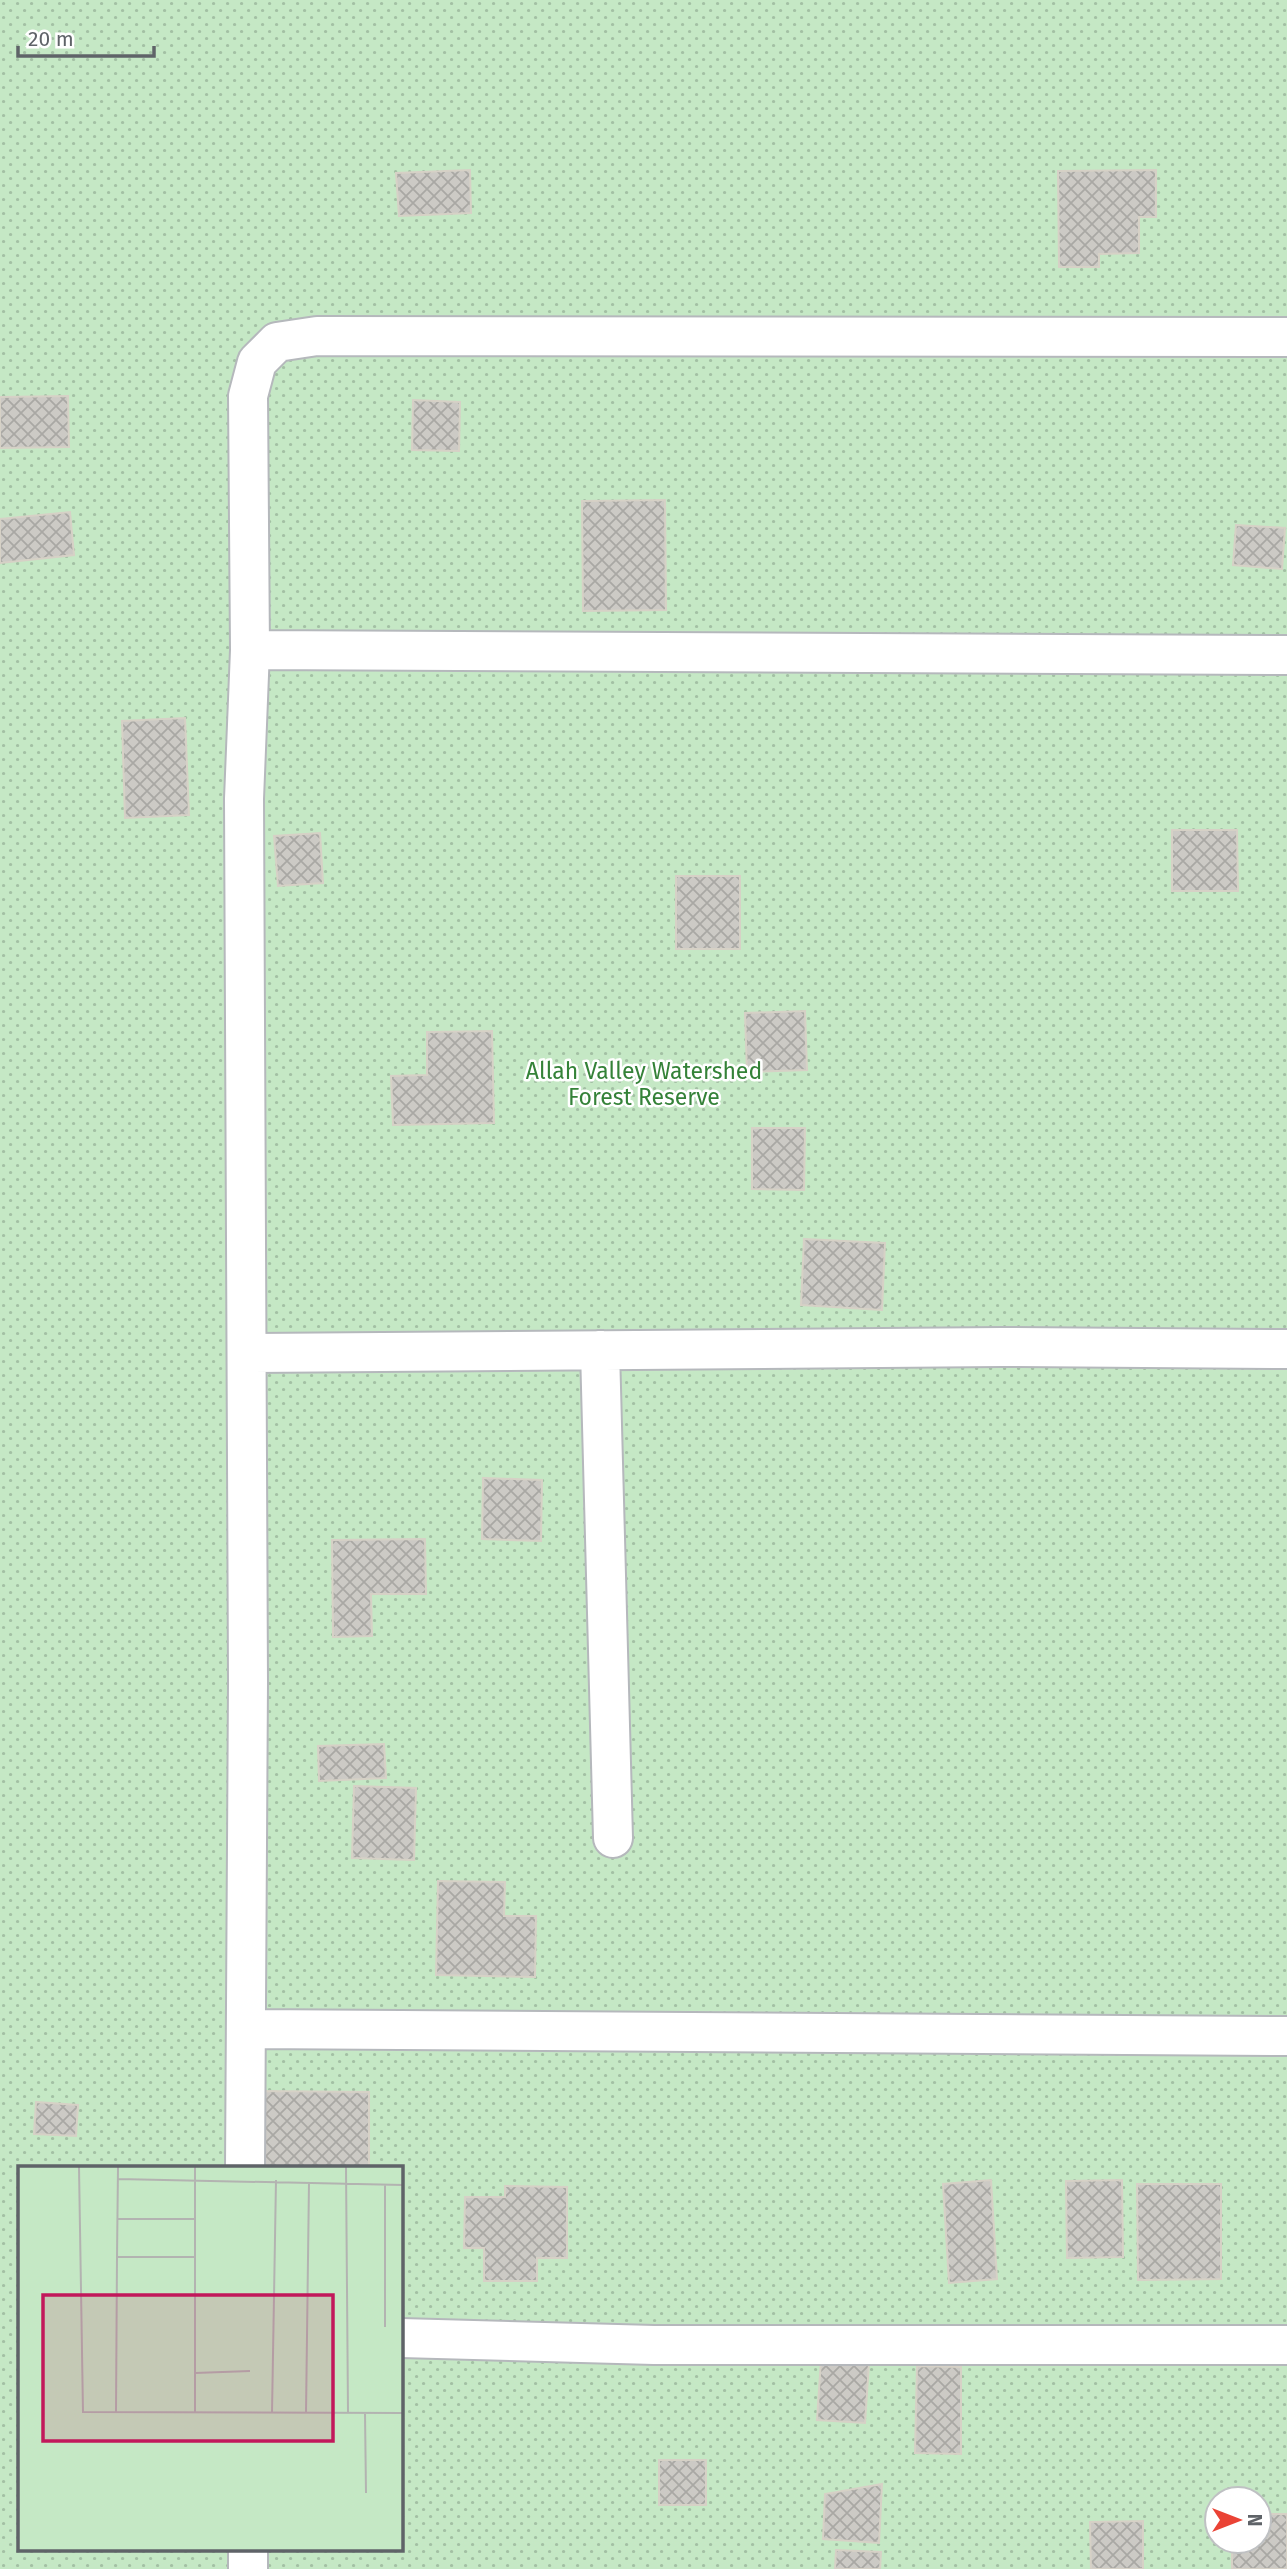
<svg xmlns="http://www.w3.org/2000/svg" width="1287" height="2569" font-family="'Fira Sans',sans-serif">
	<style>
		.park { fill: url(#park-dots); fill-rule: evenodd }
		.building { fill: url(#building-cross-hatch); stroke: #d6d1c6; stroke-width: 2 }
		.lines { fill: none; stroke-linecap: round; stroke-linejoin: round }
		.minor-casing { stroke: #b5b8bc; stroke-width: 42 }
		.minor { stroke: #fff; stroke-width: 38 }
		.labels { text-anchor: middle; dominant-baseline: central; stroke-width: 5; stroke-linejoin: round; paint-order: stroke }
		.park-label { font-size: 23px; fill: #348238; stroke: #fff }
		.inset-road { fill: none; stroke: #b3b3b1; stroke-width: 2 }
		.view { fill: #c2185b; fill-opacity: 0.15; stroke: #c2185b; stroke-width: 3.5 }
		.inset-edge { fill: none; stroke: #5f6368; stroke-width: 3.5 }
	</style>
	<defs>
		<pattern id="park-dots" width="8" height="8" patternUnits="userSpaceOnUse" patternTransform="scale(1.75)"><rect width="8" height="8" fill="#c5e8c5"/><path d="M2 2h.1M6 6h.1" fill="none" stroke="#a3c0a4" stroke-width="1.8" stroke-linecap="round"/></pattern>
		<pattern id="building-cross-hatch" width="8" height="8" patternUnits="userSpaceOnUse" patternTransform="scale(1.75)"><rect width="8" height="8" fill="#cccac5"/><path d="M0 0l8 8M0 8l8-8" fill="none" stroke="#a9a8a4"/></pattern>
	</defs>
	<rect width="100%" height="100%" fill="#f1efe8"/>
	<path class="park" d="M0,0H1287V2569H0ZM19,2168H401V2550H19ZM1217,2499H1259V2541H1217Z"/>
	<path class="building" d="M470,170L471,213L399,216L396,173Z
		M1156,170V217H1139V253L1099,254V267H1059L1058,171Z
		M68,396L69,447L0,448V397Z
		M413,400L460,402L459,451L412,450Z
		M665,500L666,610L583,611L582,501Z
		M70,512L74,555L0,563V519Z
		M1236,525L1285,528L1282,569L1233,565Z
		M185,718L189,815L125,818L122,721Z
		M1172,830H1237L1238,891H1172Z
		M320,833L323,883L278,886L274,836Z
		M676,876H740V949H676Z
		M805,1011L807,1070L747,1072L745,1013Z
		M492,1031L494,1123L393,1125L391,1076L427,1075V1032Z
		M752,1128H805L804,1190L752,1189Z
		M804,1239L885,1243L882,1310L801,1305Z
		M483,1478L542,1480L541,1541L482,1539Z
		M425,1539L426,1594H371L372,1636L333,1637L332,1540Z
		M384,1744L386,1778L319,1781L318,1746Z
		M354,1786L416,1788L414,1860L352,1858Z
		M438,1881L505,1882L504,1916H536L535,1977L436,1975Z
		M262,2091L369,2092V2168H262Z
		M36,2102L78,2105L76,2136L34,2134Z
		M991,2180L997,2279L949,2283L943,2184Z
		M1122,2180L1123,2257L1067,2258L1066,2181Z
		M1137,2184H1221V2279L1138,2280Z
		M505,2186L567,2187V2258H537V2281H484V2248H464L465,2197H505Z
		M821,2360L869,2363L865,2423L817,2420Z
		M917,2366L961,2367V2454L915,2453Z
		M659,2460H706V2505H659Z
		M882,2484L879,2543L823,2539L825,2494Z
		M1259,2514H1287V2569H1232V2541H1259Z
		M1143,2521V2569H1091L1090,2522Z
		M836,2550L881,2552L880,2569H835Z"/>
	<g class="lines">
		<defs>
			<path id="minor" d="M250,650L1287,655
				M600,1350L613,1838
				M247,1353L1001,1347L1287,1349
				M247,2029L1287,2036
				M245,2168L248,1682L244,799L250,650L248,396L257,362L277,342L317,336L1287,337
				M401,2338L654,2345H1287
				M248,2550V2569"/>
		</defs>
		<use href="#minor" class="minor-casing"/>
		<use href="#minor" class="minor"/>
	</g>
	<g class="labels">
		<g class="park-label">
			<text x="644" y="1071">Allah Valley Watershed<tspan x="644" dy="26">Forest Reserve</tspan></text>
		</g>
	</g>
	<g transform="translate(18 2166)">
		<rect width="385" height="385" fill="#f1efe8"/>
		<path d="M0,1H385V384H0Z" fill="#c5e8c5"/>
		<path class="inset-road" d="M61,1L65,246L385,247M100,1L99,91H177M177,1V247M328,1L330,246M100,13L385,19M367,19V161M99,53H177M177,207L232,205M98,246L99,91M254,247L258,14M288,247L291,16M347,247L348,327"/>
		<path class="view" d="M25,129H315V275H25Z"/>
		<rect width="385" height="385" class="inset-edge"/>
	</g>
	<g transform="translate(1238 2520) rotate(90)"><circle r="33" fill="#ffffff" stroke="#bfc1c3" stroke-width="2"/>
	<path d="M0-5L12 26L0 18L-12 26Z" fill="#ea4335"/>
	<text y="-10" font-size="19" font-weight="bold" text-anchor="middle" fill="#5f6368">N</text>
	</g>
	<path d="M18 46v10h136v-10" fill="none" stroke="#5f6368" stroke-width="3.5"/>
	<text x="28" y="46" font-size="21" fill="#5f6368" stroke="#ffffff" stroke-width="5" paint-order="stroke">20 m</text>
</svg>
